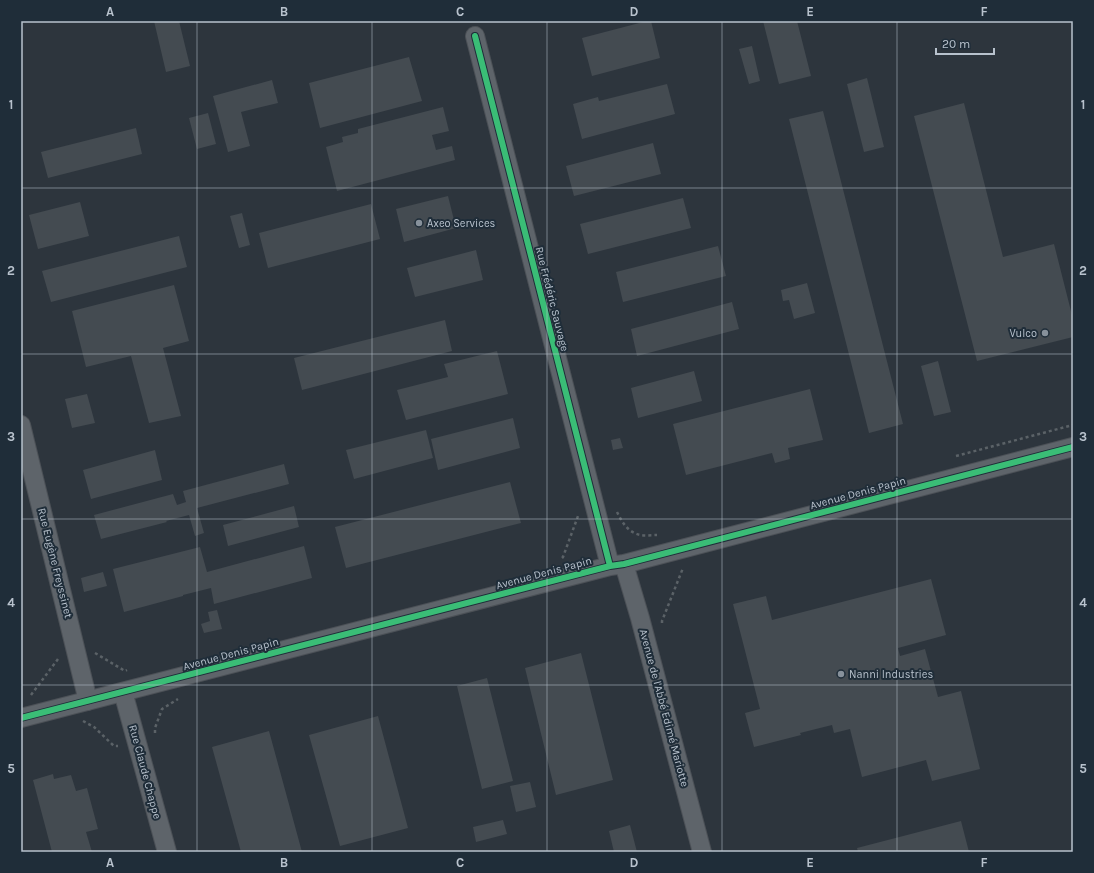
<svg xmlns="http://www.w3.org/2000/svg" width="1094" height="873" font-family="Karla,sans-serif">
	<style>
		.building { fill: #444b51 }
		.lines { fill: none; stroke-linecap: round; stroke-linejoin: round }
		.minor-casing { stroke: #4c5157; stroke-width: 20 }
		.path { stroke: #5b6267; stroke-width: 2.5; stroke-dasharray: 3 3; stroke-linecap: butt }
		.minor { stroke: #5e646a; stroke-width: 18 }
		.cycleway-casing { stroke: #1f2d39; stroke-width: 8 }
		.cycleway { stroke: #3abd76; stroke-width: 6 }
		.grid { fill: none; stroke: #b8c2cd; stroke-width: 1; stroke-opacity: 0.55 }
		.poi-dot { fill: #87919b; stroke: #1f2d39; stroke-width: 1.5 }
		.labels { text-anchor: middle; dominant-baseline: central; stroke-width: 4; stroke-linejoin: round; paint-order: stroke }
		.poi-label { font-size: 11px; fill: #b8c2cd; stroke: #1f2d39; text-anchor: start }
		.street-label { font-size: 11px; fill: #b8c2cd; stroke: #1f2d39 }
		.neatline { fill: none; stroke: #b8c2cd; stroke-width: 1.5 }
		.grid-label { font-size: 13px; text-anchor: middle; font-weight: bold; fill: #b8c2cd }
	</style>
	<rect width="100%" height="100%" fill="#2d353d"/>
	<path class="building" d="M154,21H179L190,66L166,72Z
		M647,21H651L660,58L592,76L582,38Z
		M763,21H797L811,76L779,84Z
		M752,46L760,81L749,84L739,49Z
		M409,57L422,101L320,128L309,83Z
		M867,78L884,147L864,152L847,84Z
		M272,80L278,103L241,112L250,146L228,152L213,96Z
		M667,84L675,114L582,139L573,104L598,97L599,101Z
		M964,103L1003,257L1054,244L1073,319V337L977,361L914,116Z
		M443,107L449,131L432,135L436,150L452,146L455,160L337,191L326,147L343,142L342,137L358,133V129Z
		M823,111L903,424L869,433L789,119Z
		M208,113L216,144L197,149L189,118Z
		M136,128L142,154L48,178L41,152Z
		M653,143L661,174L574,196L566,166Z
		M448,196L456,228L404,242L396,209Z
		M683,198L691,228L588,254L580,224Z
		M80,202L89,236L38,249L29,215Z
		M371,204L380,239L268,268L259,233Z
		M242,213L250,245L239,248L230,216Z
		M179,236L187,267L51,302L42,271Z
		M718,246L726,276L623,302L616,272Z
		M476,250L483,280L415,297L407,268Z
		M807,283L815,313L794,319L789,300L783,301L781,290Z
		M174,285L189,341L163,348L181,416L149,423L131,356L86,367L72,311Z
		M732,302L739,329L637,356L631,329Z
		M445,320L452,351L302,390L294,358Z
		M497,351L508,394L406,420L397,390L448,377L444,364Z
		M938,361L951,412L934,416L921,366Z
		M694,371L702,401L638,418L631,388Z
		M810,389L823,440L788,448L790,459L775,463L772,453L686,475L673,424Z
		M87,394L95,423L72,428L65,399Z
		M513,418L520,448L438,470L431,439Z
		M426,430L433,458L354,479L346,450Z
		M620,438L623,448L613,450L611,440Z
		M155,450L162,480L91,499L83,470Z
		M284,464L289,484L197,508L204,533L195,536L189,515L166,521L167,522L101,539L94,515L173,494L177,505L186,502L183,491Z
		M510,482L521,523L346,568L335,527Z
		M294,506L299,527L228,546L223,525Z
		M304,546L312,578L214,604L211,588L183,595V596L124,612L113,569L200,547L207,572Z
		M103,572L107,586L84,592L81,578Z
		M931,579L946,635L898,648L900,656L925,649L938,697L961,691L980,769L932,781L926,760L862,777L850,729L834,733L832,725L800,733L801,735L754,747L745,713L760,709L733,604L766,596L772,620Z
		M217,610L222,629L204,633L201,624L210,621L208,612Z
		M581,653L613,780L556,795L525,668Z
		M487,678L513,781L482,789L457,686Z
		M378,716L408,828L340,846L309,735Z
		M269,731L302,852H241L212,747Z
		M53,774L54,779L71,775L76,791L87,788L98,829L86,832L92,852H52L33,780Z
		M530,782L536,807L516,812L510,786Z
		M503,820L507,834L476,842L473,827Z
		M961,821L969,852H858L857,848Z
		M630,825L637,852H614L609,831Z"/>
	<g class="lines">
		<defs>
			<path id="minor" d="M475,36L610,566
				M21,425L88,701
				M624,564L640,618L702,852
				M123,692L167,852
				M21,718L610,566L624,564L1073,447"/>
		</defs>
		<use href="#minor" class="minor-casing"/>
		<path class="path" d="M956,456L1073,425
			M617,512C622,522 628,533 641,535C645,536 652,535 657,535
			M562,558L563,557L578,516
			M662,623V621L683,568
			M95,653L125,671L127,670
			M31,695L58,659
			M83,721L94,727L114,746H118
			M155,733V728L162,709L178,699"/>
		<use href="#minor" class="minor"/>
		<defs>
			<path id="cycleway" d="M475,36L610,566
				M21,718L610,566L624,564L1073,447"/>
		</defs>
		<use href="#cycleway" class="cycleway-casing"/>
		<use href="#cycleway" class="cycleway"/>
	</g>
	<path class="grid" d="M197,21V852M372,21V852M547,21V852M722,21V852M897,21V852M21,188H1073M21,354H1073M21,519H1073M21,685H1073"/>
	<g class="poi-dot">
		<circle cx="419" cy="223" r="4"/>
		<circle cx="1045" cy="333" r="4"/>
		<circle cx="841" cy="674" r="4"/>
	</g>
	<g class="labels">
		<g class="poi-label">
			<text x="427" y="223">Axeo Services</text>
			<text x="1037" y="333" text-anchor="end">Vulco</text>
			<text x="849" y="674">Nanni Industries</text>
		</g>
		<g class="street-label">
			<text transform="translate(552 299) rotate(76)">Rue Frédéric Sauvage</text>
			<text transform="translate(858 493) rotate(-15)">Avenue Denis Papin</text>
			<text transform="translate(55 563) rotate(76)">Rue Eugène Freyssinet</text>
			<text transform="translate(544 573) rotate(-15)">Avenue Denis Papin</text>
			<text transform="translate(231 654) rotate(-15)">Avenue Denis Papin</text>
			<text transform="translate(664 708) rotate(75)">Avenue de l'Abbé Edimé Mariotte</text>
			<text transform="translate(145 772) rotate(75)">Rue Claude Chappe</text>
		</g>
	</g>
	<rect width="1094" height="873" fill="none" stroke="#1f2d39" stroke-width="44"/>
	<path d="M936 48v6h58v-6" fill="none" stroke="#b8c2cd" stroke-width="2"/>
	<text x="942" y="48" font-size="12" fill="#b8c2cd" stroke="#1f2d39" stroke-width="3" paint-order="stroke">20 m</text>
	<rect x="22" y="22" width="1050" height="829" class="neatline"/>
	<g class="grid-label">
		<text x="110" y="16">A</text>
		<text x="284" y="16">B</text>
		<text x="460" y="16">C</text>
		<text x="634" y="16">D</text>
		<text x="810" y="16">E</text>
		<text x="984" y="16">F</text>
		<text x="11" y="109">1</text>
		<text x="1083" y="109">1</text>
		<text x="11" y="275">2</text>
		<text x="1083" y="275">2</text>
		<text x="11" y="441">3</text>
		<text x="1083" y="441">3</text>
		<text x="11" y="607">4</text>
		<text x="1083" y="607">4</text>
		<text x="11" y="773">5</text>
		<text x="1083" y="773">5</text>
		<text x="110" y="867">A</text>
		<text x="284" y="867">B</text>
		<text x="460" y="867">C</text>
		<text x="634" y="867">D</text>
		<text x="810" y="867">E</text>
		<text x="984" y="867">F</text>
	</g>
</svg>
